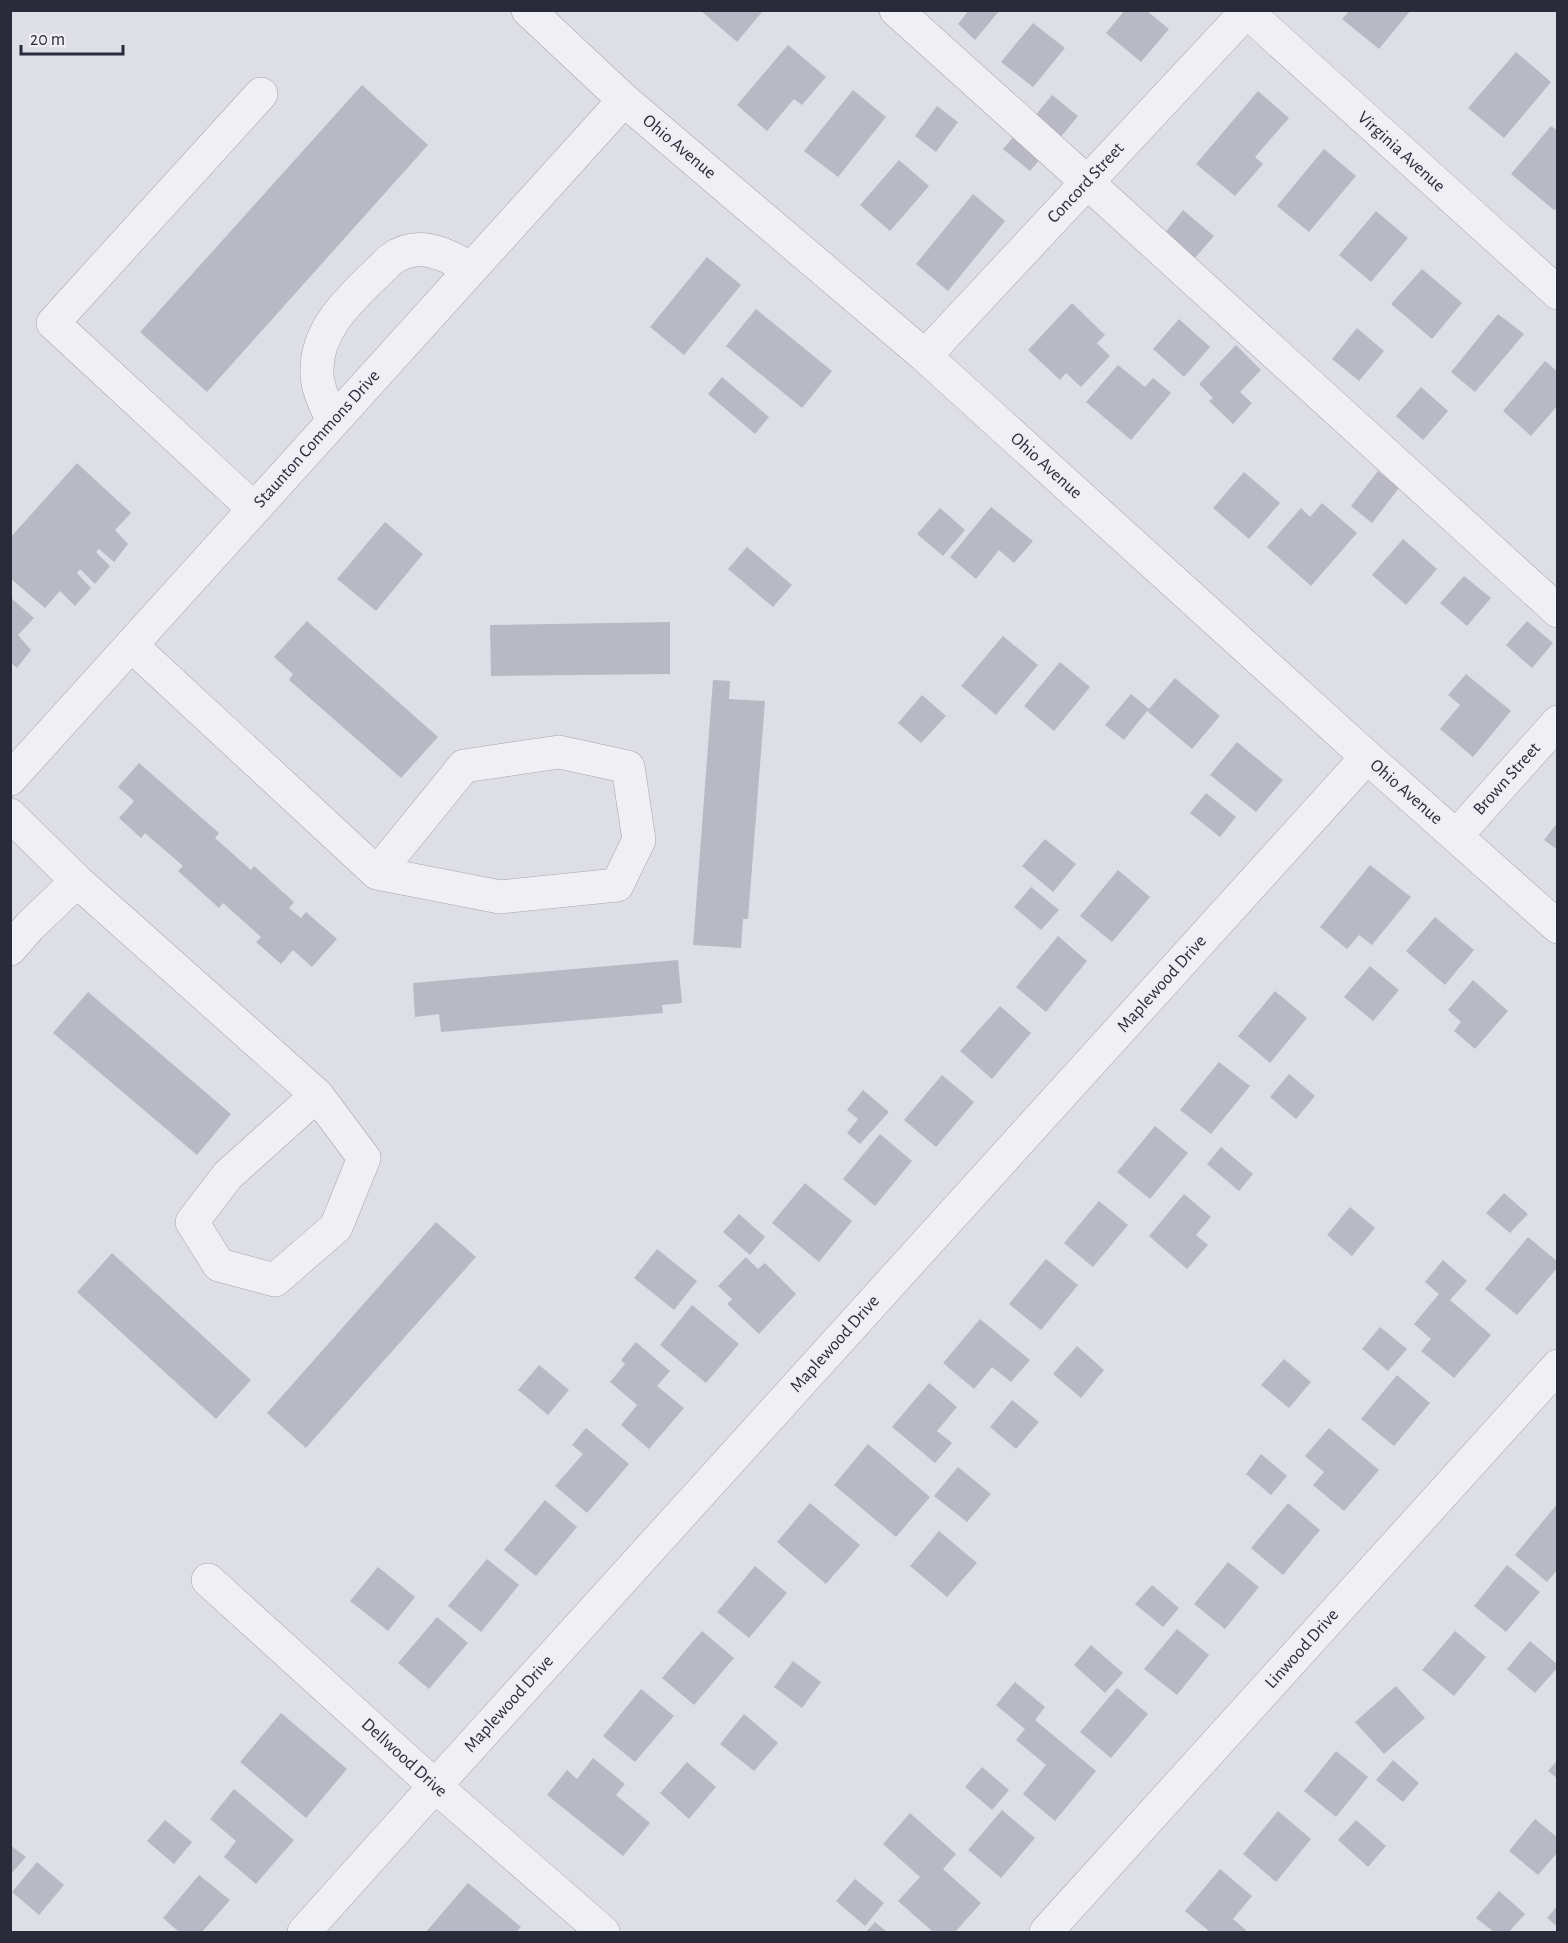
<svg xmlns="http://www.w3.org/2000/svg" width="1568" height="1943" font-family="'Alegreya Sans',sans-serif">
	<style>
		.building { fill: #b9b9c5 }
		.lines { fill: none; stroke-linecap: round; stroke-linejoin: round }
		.minor-casing { stroke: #a4a4af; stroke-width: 34 }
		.minor { stroke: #f0f0f4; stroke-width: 33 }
		.labels { text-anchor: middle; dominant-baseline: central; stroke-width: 4.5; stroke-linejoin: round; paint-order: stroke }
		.street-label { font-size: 18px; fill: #292a3a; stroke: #ededf3 }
	</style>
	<rect width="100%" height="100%" fill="#dedee6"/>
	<path class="building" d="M700,10H760L762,12L737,42Z
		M969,10H1000L975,40L958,24Z
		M1125,10H1146L1169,29L1141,62L1106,33Z
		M1350,10H1411L1379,49L1342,19Z
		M1033,23L1065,48L1033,87L1001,62Z
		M788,45L826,77L802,105L794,99L767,131L737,105Z
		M1516,52L1551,82L1504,138L1468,108Z
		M362,85L428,145L207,392L140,332Z
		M853,90L886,117L838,177L804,151Z
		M1258,91L1289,118L1255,157L1263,164L1235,196L1196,164Z
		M1052,95L1078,116L1060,138L1034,117Z
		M937,106L958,122L936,152L915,136Z
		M1551,126L1558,131V207L1554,210L1511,174Z
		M1015,135L1042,157L1030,171L1003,149Z
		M1324,149L1356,176L1309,232L1277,206Z
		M899,160L929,186L890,231L860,205Z
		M973,194L1005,221L948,291L916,264Z
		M1183,210L1214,236L1195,258L1165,233Z
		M1376,211L1408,238L1371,282L1339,255Z
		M707,257L741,285L684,355L650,327Z
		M1422,269L1462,303L1432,339L1391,304Z
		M1072,303L1105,335L1097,343L1110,356L1081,387L1066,373L1060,380L1028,350Z
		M756,309L832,371L802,408L726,346Z
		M1498,314L1524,334L1475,392L1451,372Z
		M1179,319L1210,347L1184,377L1153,349Z
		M1357,328L1384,351L1359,381L1332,359Z
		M1236,345L1261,370L1240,392L1252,403L1233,424L1209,401L1213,398L1199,384Z
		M1545,361L1558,372V405L1531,436L1503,411Z
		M1118,365L1145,387L1153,378L1171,393L1131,440L1086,402Z
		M722,377L769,417L755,434L708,394Z
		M1421,387L1448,411L1423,440L1396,416Z
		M77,463L131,513L115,530L128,544L114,562L99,549L96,552L110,566L95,584L80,569L77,573L91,588L75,606L60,591L45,608L10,578V538Z
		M1378,471L1399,488L1372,523L1351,506Z
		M1244,472L1280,503L1249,539L1213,508Z
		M1322,503L1357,533L1311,586L1267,547L1301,508L1310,517Z
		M991,507L1033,541L1014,563L999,550L976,579L950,557Z
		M940,508L965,530L943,556L917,534Z
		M385,522L423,554L376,611L337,579Z
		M1403,539L1437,569L1406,605L1372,575Z
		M747,547L792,585L773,607L728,569Z
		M1464,576L1491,598L1467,626L1440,603Z
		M10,597L34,618L18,635L31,650L17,668L10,662Z
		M307,621L438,737L401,778L289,680L293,674L274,657Z
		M1527,621L1553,643L1532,668L1506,645Z
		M670,622V674L491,676L490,625Z
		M1003,636L1038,665L996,715L961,686Z
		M1060,662L1090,687L1054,731L1024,706Z
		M1466,674L1511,711L1473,757L1440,729L1460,705L1448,695Z
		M1175,678L1220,716L1192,749L1147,711L1124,740L1105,725L1131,694L1149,709Z
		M713,680L730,681L729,699L765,701L748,919H743L741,948L693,945Z
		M922,695L946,716L921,743L898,723Z
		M1237,742L1283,780L1256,812L1210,775Z
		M139,763L219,833L215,838L251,870L254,866L294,902L289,908L301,918L306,912L337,939L312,967L293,950L281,964L256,942L261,937L223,903L219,908L178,871L183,866L145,833L141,838L119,818L134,801L118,787Z
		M1206,793L1236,817L1220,837L1190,813Z
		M1558,822V850L1544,840Z
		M1045,839L1076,864L1053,892L1022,866Z
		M1370,865L1411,897L1372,945L1359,935L1347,949L1320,927Z
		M1118,870L1150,897L1112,942L1080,916Z
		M1031,887L1059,910L1041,930L1014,907Z
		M1435,917L1474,950L1445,985L1406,951Z
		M1058,936L1087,961L1046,1012L1016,987Z
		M678,960L682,1003L662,1005L663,1013L441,1032L439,1014L415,1017L413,983Z
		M1370,966L1399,990L1373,1021L1344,997Z
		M1473,980L1508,1011L1475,1049L1454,1031L1461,1022L1448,1010Z
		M1275,991L1307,1018L1270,1063L1238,1036Z
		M88,992L231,1114L197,1155L53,1033Z
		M1000,1006L1031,1033L992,1079L960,1051Z
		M1219,1062L1250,1086L1211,1134L1180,1110Z
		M1289,1074L1315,1096L1296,1119L1270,1097Z
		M942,1075L974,1102L936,1147L904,1120Z
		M863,1090L889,1112L860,1144L847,1133L858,1119L847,1110Z
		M1155,1126L1188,1153L1150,1199L1117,1172Z
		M880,1134L912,1161L875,1206L843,1179Z
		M1221,1147L1253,1174L1239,1191L1207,1164Z
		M805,1183L852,1221L819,1262L772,1223Z
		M1504,1193L1528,1214L1510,1233L1486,1213Z
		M1184,1194L1211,1217L1196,1235L1208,1245L1187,1269L1149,1236Z
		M1099,1201L1128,1225L1093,1267L1064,1243Z
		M1350,1207L1375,1228L1352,1256L1327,1235Z
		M739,1214L765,1237L750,1255L723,1232Z
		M436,1222L476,1257L306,1448L267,1413Z
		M1528,1237L1558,1262V1267L1517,1315L1485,1289Z
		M657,1249L697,1281L674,1310L634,1278Z
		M112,1253L251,1380L216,1419L77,1292Z
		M746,1257L758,1269L765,1263L796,1294L759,1334L727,1304L732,1299L718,1286Z
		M1046,1259L1078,1285L1041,1330L1009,1304Z
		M1443,1260L1467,1281L1450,1300L1491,1335L1454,1378L1421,1351L1431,1339L1414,1324L1439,1294L1425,1282Z
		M692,1305L739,1344L706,1383L660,1345Z
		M980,1319L1030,1360L1011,1382L992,1367L974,1389L943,1363Z
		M1380,1327L1407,1349L1388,1371L1362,1349Z
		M636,1342L670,1371L657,1386L684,1408L649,1449L621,1425L637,1405L610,1382L625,1364L621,1360Z
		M1077,1346L1104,1370L1081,1398L1053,1374Z
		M1284,1359L1311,1382L1289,1408L1261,1385Z
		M539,1365L569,1390L548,1415L518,1390Z
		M1397,1375L1430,1403L1394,1446L1361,1419Z
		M929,1383L957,1407L937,1431L952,1443L935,1463L892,1427Z
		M1012,1400L1039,1422L1016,1449L990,1427Z
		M586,1428L629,1464L587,1513L555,1486L583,1454L572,1445Z
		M1329,1428L1379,1470L1344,1511L1313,1485L1324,1472L1305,1456Z
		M868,1444L930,1497L896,1537L834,1485Z
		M1261,1454L1287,1476L1271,1495L1246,1474Z
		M958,1467L991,1494L967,1522L934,1496Z
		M545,1500L577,1527L536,1576L504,1550Z
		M810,1503L860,1545L826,1584L777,1542Z
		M1288,1503L1320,1530L1283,1575L1251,1548Z
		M1558,1503V1569L1547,1582L1515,1555Z
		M939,1531L977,1563L947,1597L910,1566Z
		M487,1559L519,1585L481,1632L448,1606Z
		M1228,1562L1259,1587L1225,1629L1194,1604Z
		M1507,1565L1540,1592L1506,1632L1474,1606Z
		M755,1566L787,1593L749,1638L717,1612Z
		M378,1567L415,1597L388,1631L350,1601Z
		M1152,1585L1179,1608L1163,1627L1135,1604Z
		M437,1617L468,1643L429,1689L398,1663Z
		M1177,1629L1209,1655L1177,1695L1144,1669Z
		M702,1631L734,1658L694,1705L662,1678Z
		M1455,1631L1486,1657L1454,1696L1422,1670Z
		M1530,1641L1558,1665V1667L1535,1693L1507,1669Z
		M1091,1645L1123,1673L1105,1693L1074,1665Z
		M793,1661L821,1682L802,1708L774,1687Z
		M1015,1682L1045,1707L1035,1720L1096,1771L1055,1821L1023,1794L1046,1765L1016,1740L1025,1729L996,1705Z
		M1396,1686L1425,1718L1384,1754L1355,1722Z
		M1117,1688L1148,1714L1111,1758L1080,1732Z
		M641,1689L674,1716L635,1762L603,1736Z
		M281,1713L347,1769L306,1818L240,1762Z
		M744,1714L778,1743L754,1771L720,1744Z
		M1336,1751L1368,1777L1336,1817L1304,1791Z
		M593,1758L625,1784L616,1795L650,1823L623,1856L547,1795L567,1770L577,1779Z
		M1393,1760L1419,1783L1403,1802L1376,1780Z
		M1558,1760V1779L1548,1771Z
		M687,1762L716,1787L689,1819L660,1793Z
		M982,1767L1009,1790L992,1810L965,1787Z
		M234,1789L294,1840L256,1884L224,1857L236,1841L210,1819Z
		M1002,1810L1035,1838L1001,1878L968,1850Z
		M1278,1811L1311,1839L1276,1882L1243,1854Z
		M910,1813L956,1854L943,1869L981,1903L955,1932H933L898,1901L920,1877L883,1844Z
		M1535,1819L1558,1838V1852L1538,1875L1509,1851Z
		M165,1820L192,1842L174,1864L147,1841Z
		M1356,1820L1386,1846L1368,1867L1338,1840Z
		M10,1845L26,1857L10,1875Z
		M37,1862L64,1885L39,1915L12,1892Z
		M1220,1869L1252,1896L1233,1919L1246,1930L1244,1932H1210L1185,1911Z
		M199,1875L230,1900L202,1932H179L163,1918Z
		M855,1879L884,1903L865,1926L836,1901Z
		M468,1883L521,1927L516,1932H426Z
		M1499,1891L1525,1914L1509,1932H1494L1476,1918Z
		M1558,1905V1927L1547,1918Z
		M875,1922L887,1932H866Z"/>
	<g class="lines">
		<defs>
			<path id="minor" d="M528,10L624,100L925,356L1367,757L1558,927
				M896,10L1087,182L1558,611
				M1245,10L1558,293
				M925,356L1248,10
				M333,422C327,407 317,390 317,373C315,324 359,292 390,260C418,239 444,254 471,268
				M254,509L53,323L261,94
				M131,645L377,873
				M559,752L628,767L639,840L617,885L500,897L377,873L464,766Z
				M10,779L624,100
				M10,815L77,881L317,1095
				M1456,836L1558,722
				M10,949L30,926L77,881
				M317,1095L364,1158L336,1227L275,1280L219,1265L192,1222L228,1175Z
				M208,1580L435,1786L603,1932
				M304,1932L435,1786L1367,757
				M1046,1932L1558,1366"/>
		</defs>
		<use href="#minor" class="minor-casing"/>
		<use href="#minor" class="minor"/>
	</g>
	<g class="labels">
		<g class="street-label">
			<text transform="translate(679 147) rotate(40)">Ohio Avenue</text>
			<text transform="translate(1401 152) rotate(42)">Virginia Avenue</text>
			<text transform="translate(1086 183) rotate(-47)">Concord Street</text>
			<text transform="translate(317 439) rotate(-48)">Staunton Commons Drive</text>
			<text transform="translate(1046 466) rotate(42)">Ohio Avenue</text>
			<text transform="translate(1507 779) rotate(-48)">Brown Street</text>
			<text transform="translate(1406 792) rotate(41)">Ohio Avenue</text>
			<text transform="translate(1162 984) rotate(-48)">Maplewood Drive</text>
			<text transform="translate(835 1344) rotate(-48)">Maplewood Drive</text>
			<text transform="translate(1302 1649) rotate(-48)">Linwood Drive</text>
			<text transform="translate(509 1704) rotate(-48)">Maplewood Drive</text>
			<text transform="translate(404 1758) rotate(42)">Dellwood Drive</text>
		</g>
	</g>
	<rect width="1568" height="1943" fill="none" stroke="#292a3a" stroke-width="24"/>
	<path d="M21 45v9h102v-9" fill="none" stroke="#292a3a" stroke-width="3"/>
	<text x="30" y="45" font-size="18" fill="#292a3a" stroke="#ededf3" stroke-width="4.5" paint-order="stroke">20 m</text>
</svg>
